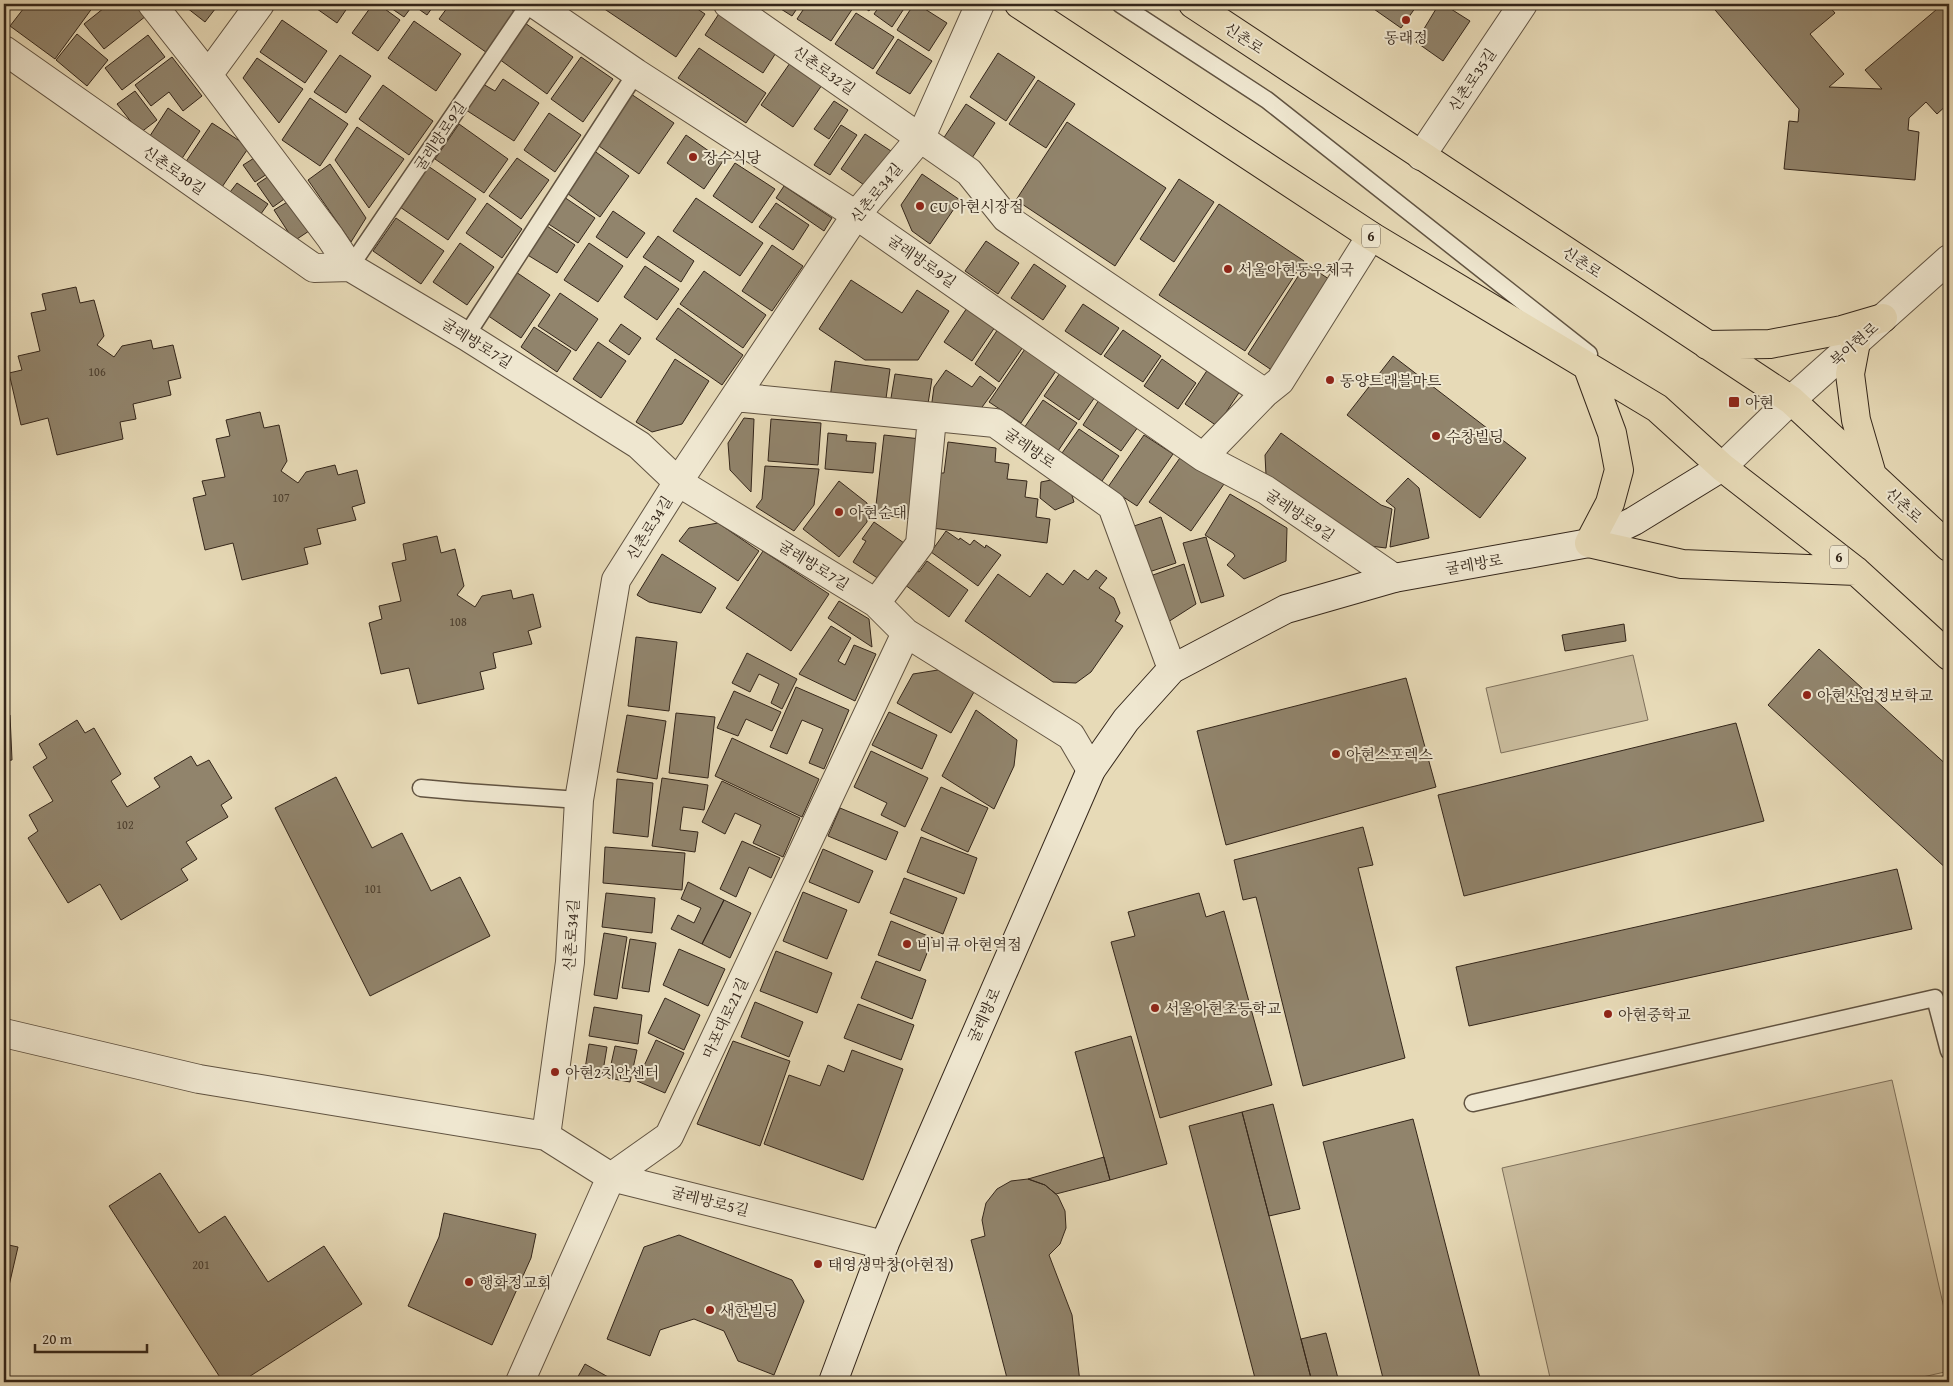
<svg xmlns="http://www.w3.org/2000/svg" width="1953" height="1386" font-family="'Gentium Book Plus','Noto Serif KR',serif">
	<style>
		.green { fill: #c9bb9c; stroke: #7e705b }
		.building { fill: #91846c; stroke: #34261a }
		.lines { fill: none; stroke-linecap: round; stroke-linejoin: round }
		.lane-casing { stroke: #615341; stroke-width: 19 }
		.street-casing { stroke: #615341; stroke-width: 30 }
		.secondary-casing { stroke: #34261a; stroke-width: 30 }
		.primary-casing { stroke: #34261a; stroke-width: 30 }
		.lane { stroke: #efe7d0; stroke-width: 16 }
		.street { stroke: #efe7d0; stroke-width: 28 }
		.secondary { stroke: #efe7d0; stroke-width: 28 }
		.primary { stroke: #e7dab7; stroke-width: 28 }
		.poi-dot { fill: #8f2418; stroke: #efe7d0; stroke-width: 2 }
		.labels { text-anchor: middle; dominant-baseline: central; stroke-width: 4; stroke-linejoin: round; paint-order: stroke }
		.number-label { font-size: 12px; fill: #4b3e2e }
		.shield { fill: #efe7d0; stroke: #6c6051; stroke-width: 1 }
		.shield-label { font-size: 14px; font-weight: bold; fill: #34261a }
		.poi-label { font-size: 15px; fill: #34261a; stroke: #efe7d0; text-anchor: start }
		.street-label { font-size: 15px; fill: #34261a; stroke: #efe7d0 }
	</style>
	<rect width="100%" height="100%" fill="#e7dab7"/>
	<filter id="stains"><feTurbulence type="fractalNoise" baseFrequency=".004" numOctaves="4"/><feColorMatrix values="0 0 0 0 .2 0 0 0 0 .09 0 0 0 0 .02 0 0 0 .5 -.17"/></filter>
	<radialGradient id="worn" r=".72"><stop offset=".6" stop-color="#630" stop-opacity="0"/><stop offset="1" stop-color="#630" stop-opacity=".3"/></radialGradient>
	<path class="green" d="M1633,655L1648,720L1501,753L1486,688Z
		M1892,1080L1949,1330V1371L1901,1382H1551L1502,1168Z"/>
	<path class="building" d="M4,4H15L4,15Z
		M27,4H88L93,7L55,59L10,26Z
		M109,4H136L146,16L104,49L84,24Z
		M182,4H219L205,22Z
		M310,4H350L337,23Z
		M373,4H378L400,20L378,51L352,33Z
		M385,4H435L427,15L413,5L404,17Z
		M450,4H504L518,14L490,55L439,19Z
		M601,4H690L705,14L676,57L600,6Z
		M773,4H800L792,16Z
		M807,4H854L855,5L831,41L797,19Z
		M859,4H874L869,11Z
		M881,4H907L892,27L874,14Z
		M914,4H917L947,23L929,51L897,30Z
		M1374,4H1418L1401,28L1371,7Z
		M1439,4H1443L1470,21L1443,61L1416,42Z
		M1710,4H1787L1788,5L1827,4L1835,13L1810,34L1844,74L1829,87L1882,89L1865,70L1943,4H1949V103L1937,114L1926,102L1909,118L1908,130L1919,132L1915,180L1784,169L1789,121L1798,122L1799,109Z
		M724,6L781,45L763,73L705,35Z
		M856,13L894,37L873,69L835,44Z
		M282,20L327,51L305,83L260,52Z
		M414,21L461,54L436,91L388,58Z
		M525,23L573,57L547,94L499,59Z
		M77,34L108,60L87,86L56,60Z
		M148,35L165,57L122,90L105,68Z
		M898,39L932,61L910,94L876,73Z
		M699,48L766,93L746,123L678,78Z
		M998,53L1035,77L1006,121L970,97Z
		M340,55L371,76L346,113L314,92Z
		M172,57L202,96L183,111L169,92L151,106L135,85Z
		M581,57L613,79L583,122L551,99Z
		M257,58L303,89L279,123L243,78Z
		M790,63L822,85L793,127L761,105Z
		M503,79L539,103L514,141L466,110L483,84L495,91Z
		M1038,80L1075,104L1046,148L1009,124Z
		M383,85L433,121L409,155L359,119Z
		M135,91L157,120L140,133L117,104Z
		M631,94L674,123L639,174L596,144Z
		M310,98L348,124L320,166L282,140Z
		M834,101L848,110L829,139L814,129Z
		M966,104L995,123L972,158L943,139Z
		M168,108L200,131L179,163L146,142Z
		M549,113L581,135L555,172L524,150Z
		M1067,122L1166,188L1115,266L1016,200Z
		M212,123L249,147L220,190L183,166Z
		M459,124L508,159L484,193L435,159Z
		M841,125L857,135L830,175L814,165Z
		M357,127L404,159L369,208L335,160Z
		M865,134L891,151L867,187L841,169Z
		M686,135L723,161L704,189L667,163Z
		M593,150L629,176L600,217L564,191Z
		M259,155L270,172L255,182L243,165Z
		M517,158L549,180L521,219L489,196Z
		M735,163L775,189L752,223L713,196Z
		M330,164L366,218L351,242L308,180Z
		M428,166L476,199L448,240L400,207Z
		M272,174L287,197L273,207L257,184Z
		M922,174L960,200L930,244L912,231L901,205Z
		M1179,179L1214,202L1174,262L1140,239Z
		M237,183L268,204L258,218L227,196Z
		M784,186L832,218L824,231L776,198Z
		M564,197L595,218L578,243L547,223Z
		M696,198L763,243L740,276L673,231Z
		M289,201L309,231L294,241L274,210Z
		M487,203L522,229L502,258L466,233Z
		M776,203L809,225L793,250L759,227Z
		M1219,204L1304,261L1245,351L1159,295Z
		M613,211L645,233L627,258L596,237Z
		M396,218L444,251L421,284L373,251Z
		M544,224L575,245L557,273L526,254Z
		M658,236L694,261L681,282L643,257Z
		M986,241L1019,263L998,294L965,271Z
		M460,243L494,267L467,305L433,282Z
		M589,243L623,266L598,302L564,280Z
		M772,245L803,266L772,311L742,291Z
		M1034,264L1066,286L1043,320L1011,298Z
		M1306,264L1335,283L1276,373L1248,354Z
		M645,266L679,289L657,320L624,297Z
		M513,270L550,295L521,338L484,313Z
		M704,271L766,315L743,348L680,304Z
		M851,280L902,313L917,290L949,311L918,360H865L819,329Z
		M76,287L80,303L94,300L104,336L97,345L114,357L122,346L151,340L153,349L173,345L181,378L168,381L171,395L133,404L136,419L120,422L123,439L57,455L48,418L21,425L9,373L22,370L18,356L40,351L31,313L46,310L42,294Z
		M560,293L598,319L576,351L538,326Z
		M1083,304L1119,328L1101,355L1065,331Z
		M678,308L743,355L722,385L656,339Z
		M967,308L995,327L972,361L944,342Z
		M621,324L641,338L629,355L609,341Z
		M534,327L571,351L557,372L521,347Z
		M998,329L1023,347L999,382L975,364Z
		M1123,330L1161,356L1143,382L1104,356Z
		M598,342L626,361L601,398L573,379Z
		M1027,346L1058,368L1021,423L989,402Z
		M1393,356L1526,458L1480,518L1347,415Z
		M675,359L709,381L682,424L652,432L636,422Z
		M1162,359L1196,383L1178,409L1144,386Z
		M835,361L890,369L885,406L830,398Z
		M1210,366L1242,388L1217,426L1185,404Z
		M946,370L972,387L980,376L996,388L977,414L931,409L934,387Z
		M1060,373L1095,397L1079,420L1044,396Z
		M895,374L932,379L927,410L890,404Z
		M1043,400L1077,423L1058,451L1024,428Z
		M1099,400L1138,427L1121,451L1083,425Z
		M260,412L264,428L279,425L287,461L281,471L298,483L306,472L335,465L338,475L357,470L365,503L352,507L356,520L317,529L321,544L304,548L308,564L242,580L233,543L205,550L193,498L206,495L202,481L225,477L216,439L230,436L226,420Z
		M744,418L754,419L751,492L730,470L728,443Z
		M771,419L821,423L818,465L768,461Z
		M1079,429L1119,456L1102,481L1062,453Z
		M828,433L847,435L846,441L876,443L873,473L825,469Z
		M1281,433L1381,505L1392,509L1386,548L1370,546L1266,475L1265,455Z
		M884,435L921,439L911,519L875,514Z
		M1144,435L1173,454L1137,506L1108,487Z
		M948,442L996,448L995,462L1009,464L1007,479L1027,481L1025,497L1038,499L1036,517L1050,519L1047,543L932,528L938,473H944Z
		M1182,455L1224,484L1191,531L1149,502Z
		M765,466L819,469L814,505L794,531L756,507L762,499Z
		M1408,478L1419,488L1429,538L1390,547L1395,508L1386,501Z
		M1056,479L1070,489L1074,502L1055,510L1040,498L1041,482Z
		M839,481L867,503V522L839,557L803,529Z
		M1230,494L1287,528L1286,561L1244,579L1227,565L1235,556L1233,553L1205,535Z
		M1161,517L1176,563L1149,572L1134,526Z
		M874,522L904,543L879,579L853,562L866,541L862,539Z
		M718,523L759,551L738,581L679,541L689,528Z
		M946,531L959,540L960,538L970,545L974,540L985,548L986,545L1001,555L978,586L931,552Z
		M437,536L441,553L455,549L464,586L457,595L475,607L482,596L511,590L513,599L533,594L541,627L528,631L532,644L493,653L496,668L480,672L484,689L418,704L409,668L381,674L369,623L382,619L379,606L401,601L392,563L406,560L403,544Z
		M1206,537L1224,596L1201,603L1183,543Z
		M763,551L829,594L791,651L726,608Z
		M662,554L716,588L701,613L649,602L637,595Z
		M927,561L968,590L949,617L901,582L912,568L919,572Z
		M1184,564L1196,604L1168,622L1155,589L1153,575Z
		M1074,570L1088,580L1096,570L1107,578L1099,588L1114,598L1120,613L1115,621L1123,626L1091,672L1076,683L1053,682L965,621L998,574L1030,597L1047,573L1063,585Z
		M839,601L869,619L872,647L828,618Z
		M1624,624L1626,641L1565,651L1562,635Z
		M831,626L851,638L838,661L845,665L854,645L876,654L855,701L799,674Z
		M636,637L677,642L669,711L628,706Z
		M1819,649L1949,767V871L1768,705Z
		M747,653L797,679L782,709L771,703L779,684L759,674L750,692L732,683Z
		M938,670L974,692L951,733L897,703L913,674Z
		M1406,678L1436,787L1226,845L1197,731Z
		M796,687L849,710L824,769L809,763L823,729L802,720L787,754L770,747Z
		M734,691L781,712L772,731L746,719L738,736L717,728Z
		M976,710L1017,740L1014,766L994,809L942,776Z
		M889,712L937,735L922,769L872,745Z
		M676,713L715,717L708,778L669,773Z
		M10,715L12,760L4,761V716Z
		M627,715L666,721L657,779L617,772Z
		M77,720L85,733L94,728L121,774L111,781L127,807L160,787L154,778L191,756L197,766L209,760L232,798L221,805L228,817L186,842L197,859L181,869L188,880L121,920L100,884L68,903L28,838L38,831L29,815L53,801L33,767L47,758L39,744Z
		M1736,723L1764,821L1464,896L1438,795Z
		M732,738L819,779L802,817L715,776Z
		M871,751L928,778L905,827L881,815L887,803L854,787Z
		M336,777L372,848L402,833L431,891L460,877L490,936L370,996L275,808Z
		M662,778L708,785L704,810L683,807L680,830L698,832L695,852L652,846Z
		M617,779L653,783L648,837L613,833Z
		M722,781L800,818L783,857L753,843L761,825L735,813L725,834L702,822Z
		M941,787L988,808L968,852L921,830Z
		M840,808L898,832L886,860L828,836Z
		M1363,827L1373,865L1358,868L1405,1058L1303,1086L1256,897L1243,900L1234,860Z
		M921,837L977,858L964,894L907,872Z
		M742,841L780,858L771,878L749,867L736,897L720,889Z
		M605,847L685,853L682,890L603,883Z
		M823,849L873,871L859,903L809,882Z
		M1897,869L1912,929L1469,1026L1456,967Z
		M904,878L957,898L943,934L890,913Z
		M688,882L724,900L702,944L671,929L678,915L694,923L701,908L681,899Z
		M803,892L847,910L827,959L783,941Z
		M606,893L655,898L652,933L602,927Z
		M1199,893L1206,917L1224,911L1272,1085L1160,1118L1111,942L1135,936L1128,912Z
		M724,900L751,913L730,958L702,944Z
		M891,921L933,938L920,971L878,955Z
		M604,933L627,937L617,999L594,995Z
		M630,939L656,943L649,992L622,988Z
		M679,949L725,969L708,1006L663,985Z
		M776,951L832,973L817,1013L760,991Z
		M876,961L926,980L912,1019L861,998Z
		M665,998L700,1015L684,1050L648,1033Z
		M755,1002L803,1022L789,1057L741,1037Z
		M858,1004L914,1025L901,1060L844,1038Z
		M594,1007L642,1015L638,1044L589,1036Z
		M1131,1036L1167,1164L1110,1180L1075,1052Z
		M656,1040L684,1053L665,1093L637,1081Z
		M733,1041L790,1061L760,1146L697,1124Z
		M589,1044L607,1047L602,1077L584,1075Z
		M615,1046L637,1050L630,1082L608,1078Z
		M852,1050L903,1069L863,1180L764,1144L789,1075L820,1086L828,1065L844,1072Z
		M1273,1104L1300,1209L1269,1216L1242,1112Z
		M1242,1112L1269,1216L1312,1382H1256L1189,1126Z
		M1413,1119L1481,1382H1384L1323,1142Z
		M1104,1157L1110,1180L1056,1194L1045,1185L1028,1179Z
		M160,1173L199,1233L225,1216L268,1282L324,1246L362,1304L241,1382H223L109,1206Z
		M1028,1179L1045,1185L1058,1196L1065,1211L1066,1228L1060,1244L1049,1255L1072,1315L1080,1382H1008L971,1240L985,1236L982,1220L986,1203L997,1189L1011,1181Z
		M444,1213L536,1234L531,1258L492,1345L408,1306L439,1237Z
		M679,1235L792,1280L804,1301L774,1375L738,1361L724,1331L694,1319L660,1330L650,1356L607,1339L644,1247Z
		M4,1244L18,1247L5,1303L4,1302Z
		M1326,1333L1339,1382H1312L1301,1339Z
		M585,1364L617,1382H575Z"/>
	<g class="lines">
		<defs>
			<path id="lane" d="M1120,4L1267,100L1589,354
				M350,267L529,4
				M466,336L636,73
				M421,788L466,792L579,800
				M1473,1103L1935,998L1949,1051"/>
			<path id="street" d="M152,4L208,75L330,237L350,267L466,336L639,445L678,482L876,603L906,633L1071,736L1091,770
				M535,4L636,73L856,215L1203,457L1266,490L1394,578
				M728,4L969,172L1006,218L1265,393L1203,457
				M4,50L314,268L350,267
				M208,75L260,4
				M1421,156L1523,4
				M1265,393L1280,381L1371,236
				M735,397L995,423L1112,506L1172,669
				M1722,467L1791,400L1949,259
				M876,603L920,544L932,418
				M4,1033L199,1079L546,1136L611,1177L884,1245
				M546,1136L570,962L579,800L616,580L678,482L856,215L921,137L980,4
				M520,1382L611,1177L669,1136L906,633"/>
			<path id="secondary" d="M833,1382L884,1245L1091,770L1126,720L1172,669L1286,609L1394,578L1589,543L1634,521L1722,467"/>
			<path id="primary" d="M1019,4L1371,236L1657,408L1722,467L1856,571L1949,656
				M1193,4L1791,400L1949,547
				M1856,342L1850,374L1856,420L1872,475
				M1707,345L1770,344L1842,330L1883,318
				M1588,368L1612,433L1619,470L1610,503L1589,543L1682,564L1856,571"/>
		</defs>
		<use href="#lane" class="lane-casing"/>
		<use href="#street" class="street-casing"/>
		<use href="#secondary" class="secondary-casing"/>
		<use href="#primary" class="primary-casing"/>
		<use href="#lane" class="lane"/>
		<use href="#street" class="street"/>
		<use href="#secondary" class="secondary"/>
		<use href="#primary" class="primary"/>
	</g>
	<g class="poi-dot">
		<circle cx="1406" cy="20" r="5"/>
		<circle cx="693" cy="157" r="5"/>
		<circle cx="920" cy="206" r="5"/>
		<circle cx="1228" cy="269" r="5"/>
		<circle cx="1330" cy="380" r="5"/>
		<rect x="1728" y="396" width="12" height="12" rx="2.5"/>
		<circle cx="1436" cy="436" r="5"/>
		<circle cx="839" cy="512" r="5"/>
		<circle cx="1807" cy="695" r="5"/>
		<circle cx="1336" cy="754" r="5"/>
		<circle cx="907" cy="944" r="5"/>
		<circle cx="1155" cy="1008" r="5"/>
		<circle cx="1608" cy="1014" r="5"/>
		<circle cx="555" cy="1072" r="5"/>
		<circle cx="818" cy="1264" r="5"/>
		<circle cx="469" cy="1282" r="5"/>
		<circle cx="710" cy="1310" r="5"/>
	</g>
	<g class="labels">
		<g class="number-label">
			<text x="97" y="371">106</text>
			<text x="281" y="497">107</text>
			<text x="458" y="621">108</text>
			<text x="125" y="824">102</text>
			<text x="373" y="888">101</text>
			<text x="201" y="1264">201</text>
		</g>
		<g class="shield">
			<rect x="1362" y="224.5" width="18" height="23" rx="4"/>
			<rect x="1830" y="545.5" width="18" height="23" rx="4"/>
		</g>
		<g class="shield-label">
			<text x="1371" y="236">6</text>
			<text x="1839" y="557">6</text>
		</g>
		<g class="poi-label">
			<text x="1406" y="37" text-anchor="middle">동래정</text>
			<text x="703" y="157">장수식당</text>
			<text x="930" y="206">CU 아현시장점</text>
			<text x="1238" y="269">서울아현동우체국</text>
			<text x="1340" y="380">동양트래블마트</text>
			<text x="1745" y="402">아현</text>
			<text x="1446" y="436">수창빌딩</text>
			<text x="849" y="512">아현순대</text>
			<text x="1817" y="695">아현산업정보학교</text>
			<text x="1346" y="754">아현스포렉스</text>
			<text x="917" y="944">비비큐 아현역점</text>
			<text x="1165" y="1008">서울아현초등학교</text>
			<text x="1618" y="1014">아현중학교</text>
			<text x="565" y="1072">아현2치안센터</text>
			<text x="828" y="1264">태영생막창(아현점)</text>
			<text x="479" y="1282">행화정교회</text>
			<text x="720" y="1310">새한빌딩</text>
		</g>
		<g class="street-label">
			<text transform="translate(1244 38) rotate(34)">신촌로</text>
			<text transform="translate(824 70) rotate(35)">신촌로32길</text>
			<text transform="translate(1472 80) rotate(-56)">신촌로35길</text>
			<text transform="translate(440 136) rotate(-56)">굴레방로9길</text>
			<text transform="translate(174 170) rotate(35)">신촌로30길</text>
			<text transform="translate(876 193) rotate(-51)">신촌로34길</text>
			<text transform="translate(922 261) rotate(35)">굴레방로9길</text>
			<text transform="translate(1582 262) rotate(34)">신촌로</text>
			<text transform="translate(477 343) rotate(32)">굴레방로7길</text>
			<text transform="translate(1854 344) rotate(-41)">북아현로</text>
			<text transform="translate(1030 448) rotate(35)">굴레방로</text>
			<text transform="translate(1904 505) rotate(43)">신촌로</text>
			<text transform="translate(1300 515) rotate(34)">굴레방로9길</text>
			<text transform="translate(649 528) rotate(-58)">신촌로34길</text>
			<text transform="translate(1474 564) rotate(-10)">굴레방로</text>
			<text transform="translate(814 565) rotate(32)">굴레방로7길</text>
			<text transform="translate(571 935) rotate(-86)">신촌로34길</text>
			<text transform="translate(984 1015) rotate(-66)">굴레방로</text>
			<text transform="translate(725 1018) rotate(-65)">마포대로21길</text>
			<text transform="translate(710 1201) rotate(14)">굴레방로5길</text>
		</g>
	</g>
	<rect width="1953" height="1386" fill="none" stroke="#e7dab7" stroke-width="20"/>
	<rect x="5" y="5" width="1943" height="1376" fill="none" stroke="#34261a" stroke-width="2.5"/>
	<rect x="10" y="10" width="1933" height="1366" fill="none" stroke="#34261a"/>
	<path d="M35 1344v8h112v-8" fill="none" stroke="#34261a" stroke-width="2.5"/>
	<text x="42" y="1344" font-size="15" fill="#34261a" stroke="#efe7d0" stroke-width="4" paint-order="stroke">20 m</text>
	<rect width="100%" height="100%" filter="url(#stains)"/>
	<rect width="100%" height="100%" fill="url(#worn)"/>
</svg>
